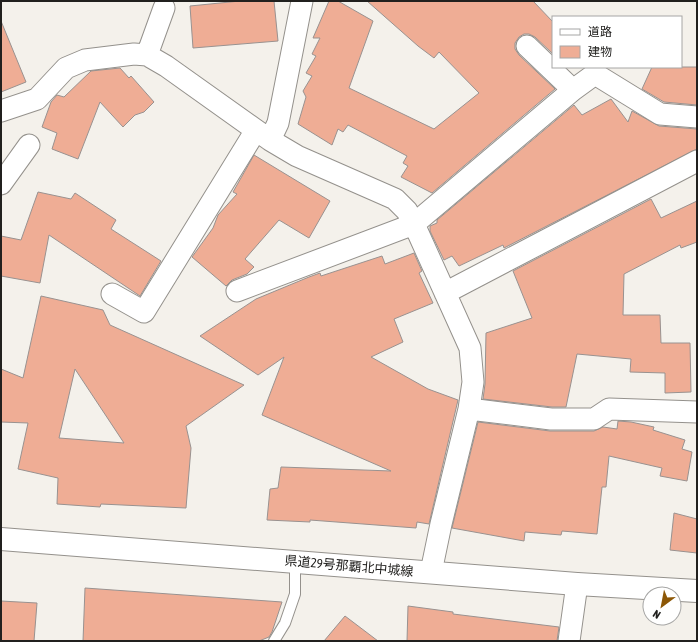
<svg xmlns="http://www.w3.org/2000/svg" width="698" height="642" font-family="'Asap Condensed','Noto Sans JP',sans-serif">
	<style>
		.building { fill: #efad95; stroke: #999290; fill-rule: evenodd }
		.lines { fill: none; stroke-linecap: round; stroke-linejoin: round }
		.lane-casing { stroke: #94918c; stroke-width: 12 }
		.street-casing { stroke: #94918c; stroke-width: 23 }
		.primary-casing { stroke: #94918c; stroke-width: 24 }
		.lane { stroke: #fff; stroke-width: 10 }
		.street { stroke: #fff; stroke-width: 21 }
		.primary { stroke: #fff; stroke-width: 22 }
		.labels { text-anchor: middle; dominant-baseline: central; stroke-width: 4; stroke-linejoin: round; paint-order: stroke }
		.street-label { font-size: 13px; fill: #21201e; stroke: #fff }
	</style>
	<rect width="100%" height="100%" fill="#f4f1eb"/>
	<path class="building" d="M240,1H274L278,41L193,48L190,6Z
		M329,1H338L373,21L349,88L434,129L479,93L439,52L434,58L418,46L367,1H533L553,22V54L535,37L529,34H524L519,37L515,43V49L519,55L555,89L432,193L401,177L408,166L403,163L407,156L348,125L343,132L338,129L332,145L298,124L306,97L303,91L312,76L306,73L316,56L312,54L320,38H313Z
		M1,21L26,82L1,92Z
		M652,67H697V105L664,102L642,89Z
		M120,68L129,78L131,76L154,102L144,112L135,115L123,127L100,102L78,159L52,149L57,133L42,127L51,102L57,95L64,97L91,71Z
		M611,99L628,122L632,111L659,126L697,129V149L504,248L503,245L459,266L452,256L444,260L430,231V226L437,223V220L574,105L582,115Z
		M254,155L330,201L309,238L279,220L245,259L254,267L247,274L232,280L226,286L192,257L213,228L218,215L237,194L233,192Z
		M38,192L71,199L75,193L116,220L111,229L161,261L140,296L49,235L40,283L1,276V236L21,240Z
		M651,199L661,218L697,201V242L681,248L680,245L624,274L623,315H660L661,343H690L691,392L665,393V373L630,372L631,359L577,354L566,407H552L483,399L485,384L486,333L532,318L513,271Z
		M414,253L422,271L419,273L433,303L394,319L403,342L371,357L428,389L458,400L429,524L417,522L416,528L310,520V522L267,520L270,489L278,488L281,467L391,471L262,415L284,357L258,375L200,336L256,299L309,277L320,273L321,276L382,256L385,264Z
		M41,296L103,310L110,325L244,385L186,426L191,448L186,508L101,504L100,507L57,504L58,478L18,469L28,423L1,422V369L23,378ZM75,369L124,443L59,438Z
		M618,421L631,422L654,427L653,430L685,440L682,449L692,452L687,481L660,476L662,468L609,456L606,487H602L597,534L562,531L561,535L525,532L524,541L452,528L478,422L550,431H594L603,427L617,429Z
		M674,513L697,519V553L670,550Z
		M85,588L282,602L272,632L269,637L259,641H83Z
		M1,601L37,603L34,641H1Z
		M408,606L453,612V614L559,627L557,641H407Z
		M345,616L378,641H324Z"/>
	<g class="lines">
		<defs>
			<path id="lane" d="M274,641L285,623L295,594V561"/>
			<path id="street" d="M302,1L278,123L270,140L297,156L395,199L407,211L414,224L470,348L473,382L469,409L441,524L431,572
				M527,46L573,90
				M147,55L164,8
				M1,111L37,99L66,68L85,60L134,54L147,55L166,66L270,140
				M1,184L29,145
				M237,291L414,224L573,90L595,74L660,114L697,117
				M445,293L697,161
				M112,294L144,312L256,130
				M469,409L551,419H594L609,409L697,412
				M569,641L577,584"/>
			<path id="primary" d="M1,539L577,584L697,591"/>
		</defs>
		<use href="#lane" class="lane-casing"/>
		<use href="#street" class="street-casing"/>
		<use href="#primary" class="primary-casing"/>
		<use href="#lane" class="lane"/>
		<use href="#street" class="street"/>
		<use href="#primary" class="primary"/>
	</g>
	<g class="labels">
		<g class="street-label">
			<text transform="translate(349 566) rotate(5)">県道29号那覇北中城線</text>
		</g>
	</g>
	<rect width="698" height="642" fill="none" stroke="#21201e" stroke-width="4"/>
	<rect x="552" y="16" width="130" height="52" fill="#ffffff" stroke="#a6a6a5"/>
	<rect x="560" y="29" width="20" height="6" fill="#ffffff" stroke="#a6a6a5"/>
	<text x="588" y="36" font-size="12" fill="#21201e">道路</text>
	<rect x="560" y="46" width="20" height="12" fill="#efad95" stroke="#a6a6a5"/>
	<text x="588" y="56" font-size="12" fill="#21201e">建物</text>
	<g transform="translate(662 606) rotate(212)"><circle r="19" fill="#ffffff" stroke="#a6a6a5"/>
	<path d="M0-3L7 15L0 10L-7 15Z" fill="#8c5706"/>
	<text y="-6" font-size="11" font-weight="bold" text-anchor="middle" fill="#21201e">N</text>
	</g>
</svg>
